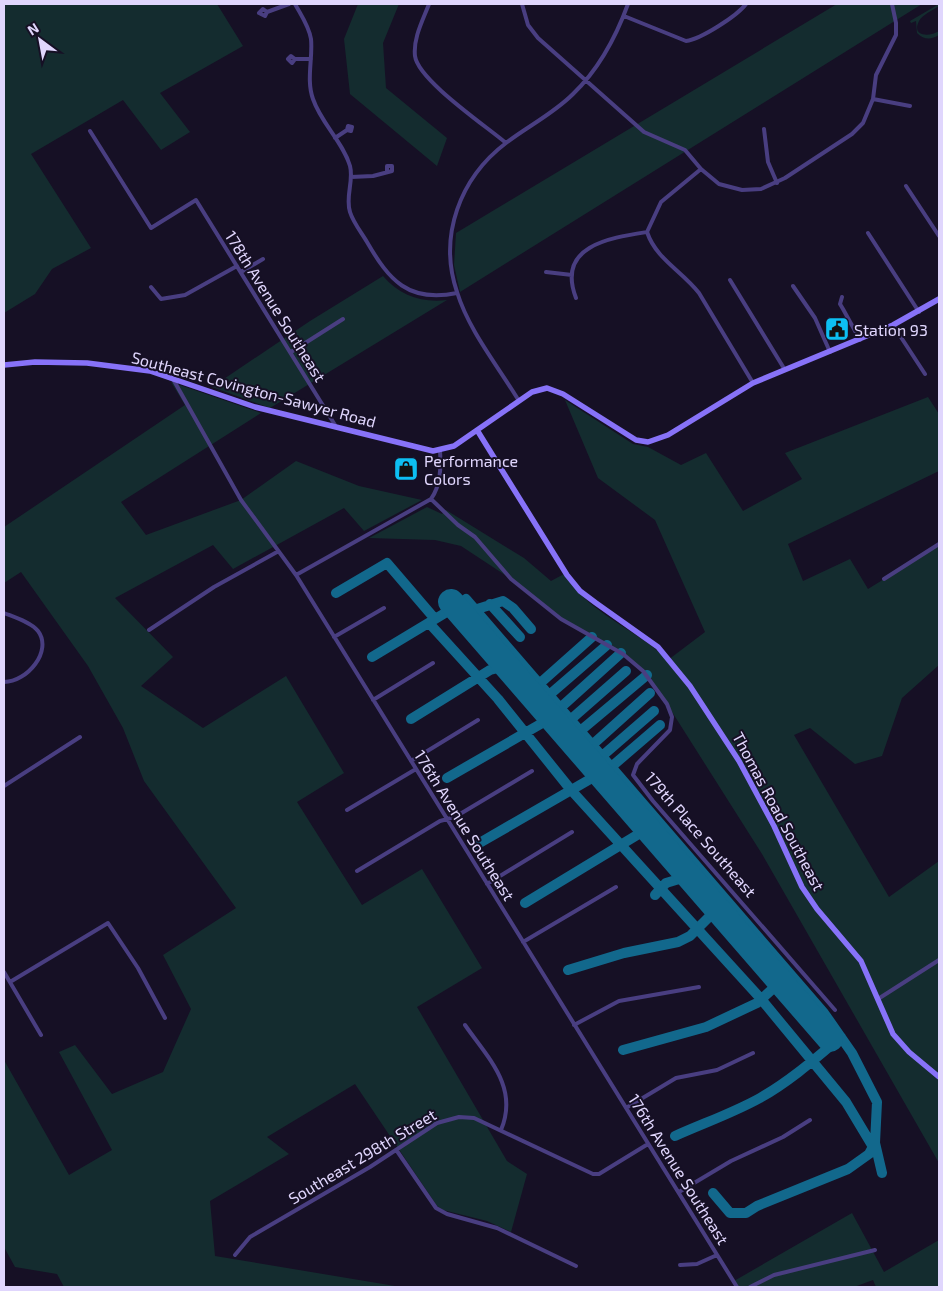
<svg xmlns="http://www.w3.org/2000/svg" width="943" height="1291" font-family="'Exo 2',sans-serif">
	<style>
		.green { fill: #142c2f }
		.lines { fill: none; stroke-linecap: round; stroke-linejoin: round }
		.taxiway { stroke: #12688c; stroke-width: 10 }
		.runway { stroke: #12688c; stroke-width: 26 }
		.street { stroke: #493e81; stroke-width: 4 }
		.secondary { stroke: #8772f8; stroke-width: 5.5 }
		.labels { text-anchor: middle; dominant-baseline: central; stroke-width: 4; stroke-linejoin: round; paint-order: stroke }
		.street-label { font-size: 16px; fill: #e0d6fd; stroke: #161025 }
		.poi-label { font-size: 16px; fill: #e0d6fd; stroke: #161025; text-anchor: start }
	</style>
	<rect width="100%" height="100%" fill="#161025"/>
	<path class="green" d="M4,4H217L243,46L160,93L190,132L161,150L123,100L31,154L91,248L52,269L35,294L4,313Z
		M358,4H399L383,43L386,88L447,138L437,166L350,94L344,39Z
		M837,4H922L460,292L454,265L456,233Z
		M939,4V6C933,10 922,15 919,21C911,37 930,37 939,31V35C931,40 924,40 917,33L916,21L911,23L910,21Z
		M383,276C400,296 422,303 447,300L270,408L212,387L310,321Z
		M171,382L261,413L121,502L146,535L241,500L296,461L359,486L422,500L364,531L344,508L233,569L213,545L115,598L173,657L141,686L203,728L286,676L344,773L297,802L362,905L422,869L482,968L417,1007L507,1161L527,1174L511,1232L487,1221L443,1210L437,1206L355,1084L267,1137L289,1154L210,1201L215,1256L401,1287H64L57,1274L15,1267L4,1247V1060L69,1175L112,1150L59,1052L75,1045L112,1094L163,1072L191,1009L163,955L236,908L144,781L123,728L88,666L21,572L4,583V527L185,405Z
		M928,397L939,414V471L788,544L803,581L850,559L868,589L939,545V665L902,698L882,756L855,764L810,728L794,735L889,897L939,861V1163L762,854L667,704L643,671L621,653L561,619L511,579L461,546L435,540L369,538L427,507L442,514L446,510L524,558L551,581L564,574C589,614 635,628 668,660L705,632L655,520L598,478L565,400L633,444L648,447L681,465L706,453L743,511L802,479L785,453Z
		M852,1213L884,1272L939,1240V1287H876L873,1280L854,1287H737L734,1281Z"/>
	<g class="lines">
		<path class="taxiway" d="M336,593L387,563L435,619
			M490,604L520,637
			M474,610L503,601L513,608L531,629
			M429,623L498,699L571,790L761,999L846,1102L873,1147
			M372,657L455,607L466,599L824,1013L815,1022
			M522,684L531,676
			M538,685L592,637
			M548,696L607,645
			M559,709L621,653
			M411,719L490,670L506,666
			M569,721L626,671
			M579,732L647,675
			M591,746L650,693
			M601,757L654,711
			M610,768L660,725
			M447,778L551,718
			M619,780L621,799
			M476,845L599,774
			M655,895L666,883L689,876
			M525,903L647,829
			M568,970L624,953L678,942L690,936L725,901
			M623,1050L706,1027L757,1003L789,974
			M675,1136C704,1123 733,1113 760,1098C790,1081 815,1059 841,1037
			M875,1143L882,1173
			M713,1193L730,1213H746L757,1206L848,1169L869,1154L875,1143L877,1102L852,1053L824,1013"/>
		<path class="runway" d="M451,602L830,1039"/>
		<path class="street" d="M295,4C301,15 309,26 311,39C313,58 306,80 313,99C321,123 343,142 350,166C354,181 345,197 350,212C353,222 361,232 367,242C389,280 408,303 457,293
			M429,4C423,20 413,38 415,56C418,80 486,126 506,143
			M522,4L528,25L538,38L644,132L685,150L701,169L719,184L742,190L761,189L785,178L852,134L863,123L873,99L876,75L896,35V23L892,4
			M267,12L263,9L259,13L265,16L267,12L289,4
			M624,16L686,41C701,39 737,16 746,4
			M295,59L292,63L288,59L291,56L295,59H311
			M873,99L910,106
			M764,129L768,162L777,183
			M90,131L151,228L196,200L335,425
			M335,138L347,130L351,131L352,127L348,126L347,130
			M351,177L373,176L392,171V166H387V171
			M906,186L939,236
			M647,232C656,259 682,271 699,293L753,383
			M868,233L919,312
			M241,272L263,259
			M546,272L572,275
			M730,280L785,370
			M793,286L815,318L830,352
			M151,287L161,299L185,295L237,266
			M842,297L840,304L843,309L860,340
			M576,298C556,246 609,238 647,232L661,202L701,169
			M893,325L925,374
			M291,352L343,319
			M173,379L241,500L296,575L737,1287
			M519,401C498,366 469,331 457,292C438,236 460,178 506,143C528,126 553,114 573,94C599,69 616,37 628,4
			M431,499L458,525L475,537L511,579L561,619L623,654L643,671L667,704L672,717L670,730L637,764L633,775L653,801L835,1010
			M296,575L431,499C441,485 441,467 440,450
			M884,579L939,544
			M4,613C14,617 31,622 38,631C53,651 27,682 4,682
			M149,630L214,587L277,552
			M334,637L384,608
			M373,700L433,663
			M411,761L478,720
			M4,786L80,737
			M347,810L416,769
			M357,871L440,821L455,817L532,771
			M487,884L572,832
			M523,942L616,887
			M4,972L41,1035
			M10,982L108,923L138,968L165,1018
			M878,999L939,960
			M465,1025C488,1058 519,1087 501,1130
			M574,1025L619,1001L699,987
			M626,1108L676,1078L717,1070L753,1053
			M397,1151L436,1208L447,1214L497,1228L576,1266
			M679,1192L731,1161L783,1137L810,1120
			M235,1255L250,1237L370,1167L437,1123L459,1117L474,1118L593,1174H599L648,1144
			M680,1265L697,1264L717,1255
			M750,1287L774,1275L875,1250"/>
		<path class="secondary" d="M4,365L35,362L87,363L150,371L255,407L433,451L454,446L532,392L547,388L563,394L636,440L648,442L668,435L753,383L893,325L939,299
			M477,430L567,575L580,591L596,603L658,647L690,686L739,761L774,826L802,887L817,909L861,961L893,1034L909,1052L939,1077"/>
	</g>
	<defs>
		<symbol id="civic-square" viewBox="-11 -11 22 22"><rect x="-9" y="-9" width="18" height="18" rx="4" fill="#0dbff2" stroke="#161025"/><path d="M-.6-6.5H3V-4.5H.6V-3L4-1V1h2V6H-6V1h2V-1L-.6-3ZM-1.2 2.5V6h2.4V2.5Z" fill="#111"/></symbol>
		<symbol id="shop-square" viewBox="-11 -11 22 22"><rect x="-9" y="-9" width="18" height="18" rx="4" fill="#0dbff2" stroke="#161025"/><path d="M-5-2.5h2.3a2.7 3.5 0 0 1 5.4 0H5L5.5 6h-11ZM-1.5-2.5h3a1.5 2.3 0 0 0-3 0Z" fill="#111"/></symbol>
	</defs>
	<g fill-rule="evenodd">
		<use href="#civic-square" x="823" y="315" width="28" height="28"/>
		<use href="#shop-square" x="392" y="455" width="28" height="28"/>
	</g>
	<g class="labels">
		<g class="street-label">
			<text transform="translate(276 306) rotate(58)">178th Avenue Southeast</text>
			<text transform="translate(254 389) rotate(15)">Southeast Covington-Sawyer Road</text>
			<text transform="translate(779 811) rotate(62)">Thomas Road Southeast</text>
			<text transform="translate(465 825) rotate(58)">176th Avenue Southeast</text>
			<text transform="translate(701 834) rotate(49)">179th Place Southeast</text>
			<text transform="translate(362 1156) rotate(-31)">Southeast 298th Street</text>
			<text transform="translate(679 1169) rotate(58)">176th Avenue Southeast</text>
		</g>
		<g class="poi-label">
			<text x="854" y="329">Station 93</text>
			<text x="424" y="460">Performance<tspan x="424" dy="18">Colors</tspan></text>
		</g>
	</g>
	<rect width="943" height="1291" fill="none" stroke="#e0d6fd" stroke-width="10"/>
	<g transform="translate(40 40) rotate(328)" stroke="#161025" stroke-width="4" paint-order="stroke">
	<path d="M0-4L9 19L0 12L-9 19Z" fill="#e0d6fd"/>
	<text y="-8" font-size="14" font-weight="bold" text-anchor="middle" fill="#e0d6fd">N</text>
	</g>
</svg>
